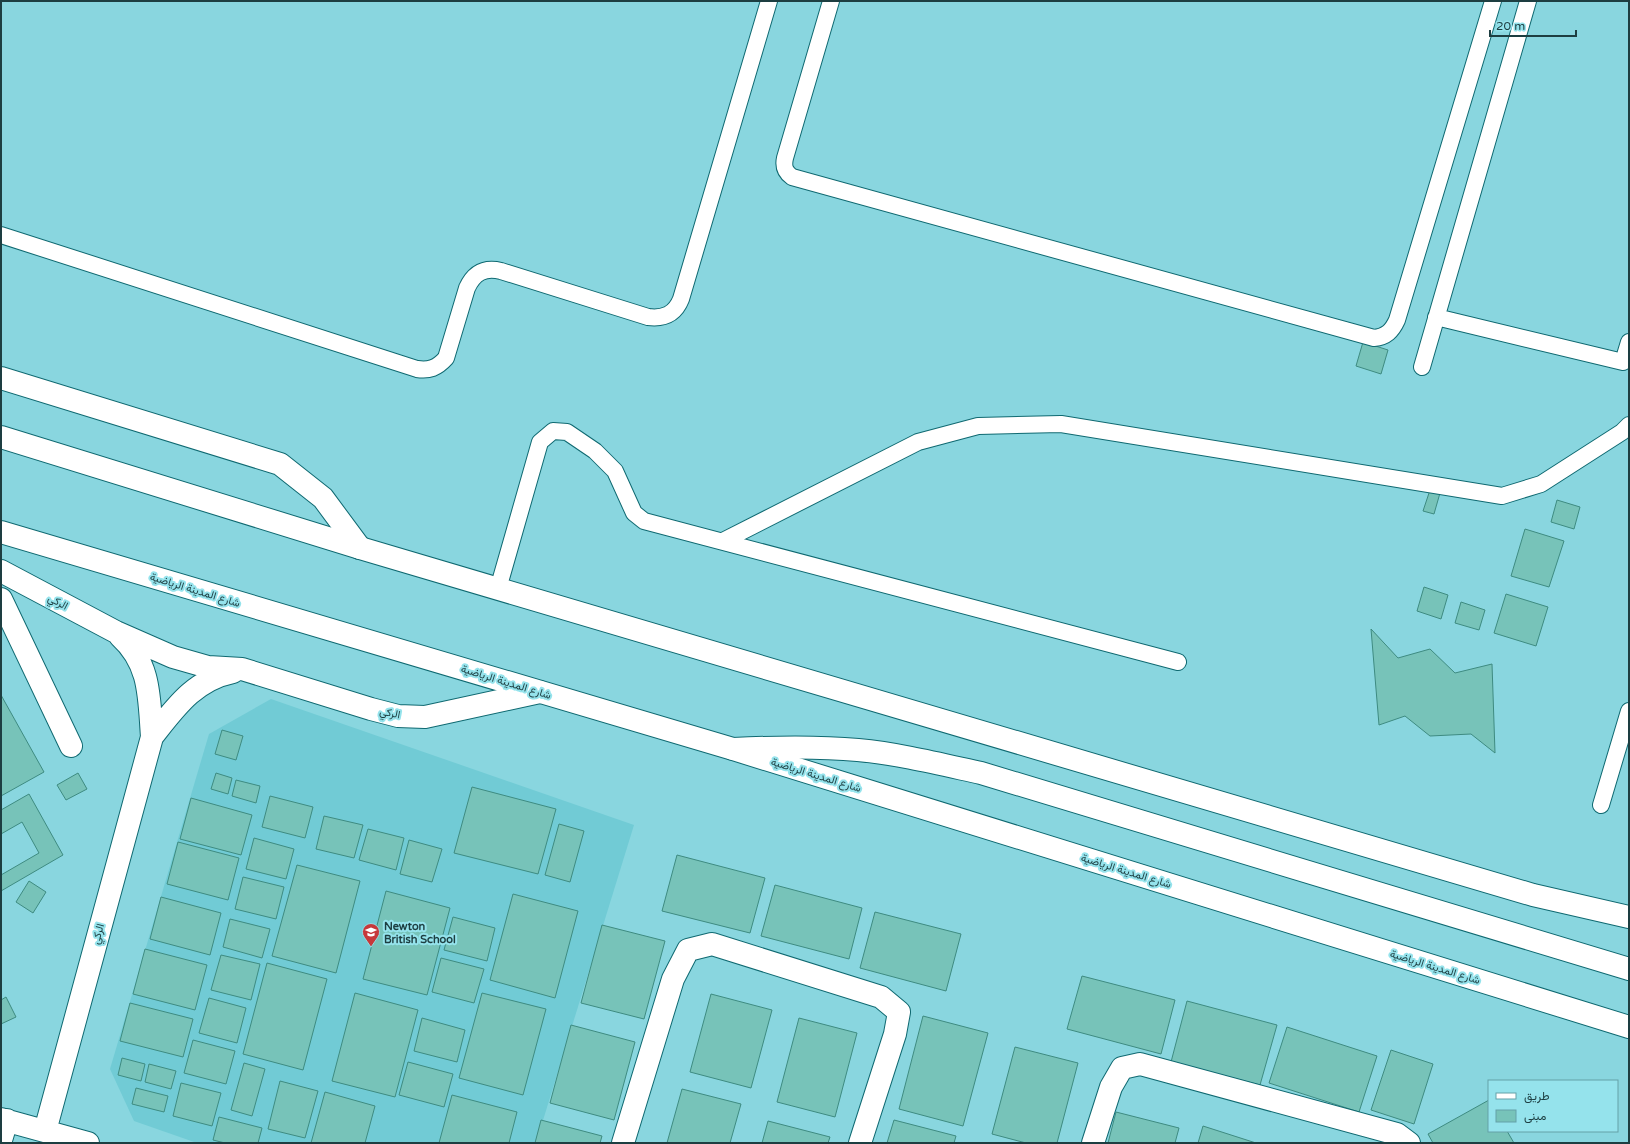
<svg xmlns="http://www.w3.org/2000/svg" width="1630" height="1144" font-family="'Varela Round',Vazirmatn,sans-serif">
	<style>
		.built { fill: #71cbd5 }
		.building { fill: #77c3b9; stroke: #3e8b81 }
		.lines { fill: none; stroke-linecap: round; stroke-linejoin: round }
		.service-casing { stroke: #0f6971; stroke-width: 18 }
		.minor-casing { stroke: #0f6971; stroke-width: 24 }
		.secondary-casing { stroke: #0f6971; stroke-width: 24 }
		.primary-casing { stroke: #0f6971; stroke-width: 24 }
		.service { stroke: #fff; stroke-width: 16 }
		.minor { stroke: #fff; stroke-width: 22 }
		.secondary { stroke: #fff; stroke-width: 22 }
		.primary { stroke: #fff; stroke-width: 22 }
		.labels { text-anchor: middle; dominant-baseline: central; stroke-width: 4; stroke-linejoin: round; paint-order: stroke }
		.street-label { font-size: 11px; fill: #1d3e41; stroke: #95e3ec }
		.poi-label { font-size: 11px; font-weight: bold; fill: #1d3e41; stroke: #95e3ec; text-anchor: start }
	</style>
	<rect width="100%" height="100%" fill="#89d6df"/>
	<path class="built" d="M271,699L634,825L536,1143H197L134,1121L110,1069L209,734Z"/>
	<path class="building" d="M1363,342L1388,350L1381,374L1356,366Z
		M1430,490L1440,493L1434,514L1423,511Z
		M1557,500L1580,507L1574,529L1551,522Z
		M1525,529L1564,541L1549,587L1511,576Z
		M1424,587L1448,595L1441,619L1417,611Z
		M1506,594L1548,607L1536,646L1494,633Z
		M1461,602L1485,610L1479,630L1455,623Z
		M1371,629L1398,658L1430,649L1455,673L1492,664L1495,753L1471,734L1430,736L1405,716L1379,725Z
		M1,695L44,772L1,796Z
		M222,730L243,736L236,760L215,754Z
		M78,773L87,789L66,800L57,785Z
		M216,773L232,778L228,794L211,789Z
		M236,780L260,786L256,803L232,796Z
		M472,787L556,809L538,874L454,853Z
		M29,794L63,855L1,891V875L39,853L22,822L1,834V810Z
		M270,796L313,807L305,838L262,827Z
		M191,798L252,815L241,855L180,839Z
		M324,816L363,825L354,858L316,849Z
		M559,824L584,831L570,882L545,875Z
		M368,829L404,838L396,870L359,860Z
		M254,838L294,849L286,879L246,869Z
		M409,840L442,849L432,882L400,874Z
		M178,842L239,858L228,900L167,884Z
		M677,855L765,878L750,933L662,911Z
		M297,865L360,881L336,973L272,956Z
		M243,877L284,887L276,919L235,909Z
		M29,881L46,892L33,913L16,902Z
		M775,885L862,908L849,959L761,936Z
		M386,891L450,908L427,995L363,979Z
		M513,894L578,911L555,998L490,980Z
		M161,897L221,913L210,955L150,939Z
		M875,912L961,934L946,991L860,968Z
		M453,917L495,928L487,961L444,950Z
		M230,919L270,929L262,958L223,947Z
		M602,925L665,941L644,1019L581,1003Z
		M145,949L207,965L195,1010L133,994Z
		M221,955L260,964L251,1000L211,990Z
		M441,958L484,969L474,1003L432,992Z
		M267,963L327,979L303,1070L243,1054Z
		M1082,976L1175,1000L1161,1054L1067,1029Z
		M355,993L418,1010L395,1097L332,1081Z
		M482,993L546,1009L523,1095L459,1078Z
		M711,994L772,1010L751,1088L690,1072Z
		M6,997L16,1017L1,1024V1000Z
		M209,998L246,1008L237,1043L199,1033Z
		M1187,1001L1277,1025L1260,1085L1171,1062Z
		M130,1003L193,1019L183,1057L120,1041Z
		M923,1016L988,1033L963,1126L899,1109Z
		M422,1018L465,1030L457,1062L414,1051Z
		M799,1018L857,1033L835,1117L777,1102Z
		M571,1025L635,1042L614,1120L550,1103Z
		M1287,1027L1377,1056L1359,1112L1269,1083Z
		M193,1040L235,1051L226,1084L184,1073Z
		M1015,1047L1078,1063L1057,1143H1026L992,1134Z
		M1391,1050L1433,1064L1414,1124L1371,1110Z
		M122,1058L145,1064L141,1081L118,1075Z
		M408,1062L453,1074L444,1107L399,1095Z
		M244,1063L265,1069L252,1116L231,1110Z
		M149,1064L176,1071L171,1089L145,1082Z
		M280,1081L318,1091L305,1138L268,1129Z
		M181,1083L221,1093L212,1126L173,1116Z
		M136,1088L168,1096L164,1112L132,1104Z
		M682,1089L741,1104L730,1143H667Z
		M325,1092L375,1106L365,1143H311Z
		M452,1095L517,1112L509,1143H439Z
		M1489,1100V1131H1507L1514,1143H1433L1428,1134Z
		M1116,1112L1179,1128L1175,1143H1108Z
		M219,1117L262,1128L258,1143H225L213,1140Z
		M541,1120L602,1136L600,1143H535Z
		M894,1120L956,1136L954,1143H887Z
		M768,1121L830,1137L828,1143H762Z
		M1203,1126L1256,1143H1198Z"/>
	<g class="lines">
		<defs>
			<path id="service" d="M831,1L785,158C783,167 785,172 792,177L1374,338C1386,337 1392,331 1397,320L1493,1
				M1,235L417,369C429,371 437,368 446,358L467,288C474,273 484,267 501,271L648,317C664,319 675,314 681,299L769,1
				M1436,317L1623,362L1629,342
				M1422,367L1528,1
				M723,541L918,442L978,426L1061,424L1502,496L1541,484L1622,432L1629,425
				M498,589L540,442L553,431L567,432L595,451L615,471L634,513L644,521L1178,662
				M1601,805L1629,711"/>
			<path id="minor" d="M1,378L280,464L323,498L360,548
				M1,571L116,632L173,657L208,667L242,669L371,709L398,716L425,717L540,692
				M1,599L71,746
				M152,737C175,708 194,680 233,672
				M1,1119L88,1143
				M45,1131L152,737C149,698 151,664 120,636
				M1,1140L7,1120
				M623,1143L673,979L688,950L712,944L881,997L899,1012L895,1034L860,1143
				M1093,1143L1111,1087L1122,1068L1140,1064L1397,1134L1409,1143"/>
			<path id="secondary" d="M1,437L360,548L1533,895L1629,917
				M1,532L733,749L1629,1027"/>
			<path id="primary" d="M733,749C775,747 817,746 858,750C900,754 940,764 981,773L1629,969"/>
		</defs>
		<use href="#service" class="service-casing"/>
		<use href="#minor" class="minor-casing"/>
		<use href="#secondary" class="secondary-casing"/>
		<use href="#primary" class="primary-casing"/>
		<use href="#service" class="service"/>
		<use href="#minor" class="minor"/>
		<use href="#secondary" class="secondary"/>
		<use href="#primary" class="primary"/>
	</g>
	<defs>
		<symbol id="school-pin" viewBox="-11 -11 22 30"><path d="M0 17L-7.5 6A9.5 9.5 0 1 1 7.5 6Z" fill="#c7383a" stroke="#95e3ec"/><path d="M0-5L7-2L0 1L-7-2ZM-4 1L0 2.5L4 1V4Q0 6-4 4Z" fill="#fff"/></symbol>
	</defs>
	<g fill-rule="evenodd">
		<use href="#school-pin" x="361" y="922" width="20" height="27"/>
	</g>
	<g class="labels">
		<g class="street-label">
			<text transform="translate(195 590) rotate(17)">شارع المدينة الرياضية</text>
			<text transform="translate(58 602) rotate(28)">الركي</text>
			<text transform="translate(506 682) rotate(17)">شارع المدينة الرياضية</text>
			<text transform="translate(390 713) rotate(11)">الركي</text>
			<text transform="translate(816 775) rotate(17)">شارع المدينة الرياضية</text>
			<text transform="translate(1126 871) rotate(17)">شارع المدينة الرياضية</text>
			<text transform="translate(98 934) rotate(-75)">الركي</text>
			<text transform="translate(1435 967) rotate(17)">شارع المدينة الرياضية</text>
		</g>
		<g class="poi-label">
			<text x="384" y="926">Newton<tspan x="384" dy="13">British School</tspan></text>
		</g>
	</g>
	<rect width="1630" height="1144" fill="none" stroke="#1d3e41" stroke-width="4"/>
	<rect x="1488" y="1080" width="130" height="52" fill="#95e3ec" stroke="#65a1a8"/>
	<rect x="1496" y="1093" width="20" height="6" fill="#ffffff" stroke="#65a1a8"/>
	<text x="1524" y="1100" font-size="12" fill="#1d3e41">طريق</text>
	<rect x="1496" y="1110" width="20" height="12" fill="#77c3b9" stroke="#65a1a8"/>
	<text x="1524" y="1120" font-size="12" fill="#1d3e41">مبنى</text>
	<path d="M1490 30v6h86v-6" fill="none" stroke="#1d3e41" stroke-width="2"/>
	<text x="1496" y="30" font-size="12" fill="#1d3e41" stroke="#95e3ec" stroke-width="3" paint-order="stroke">20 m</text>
</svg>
